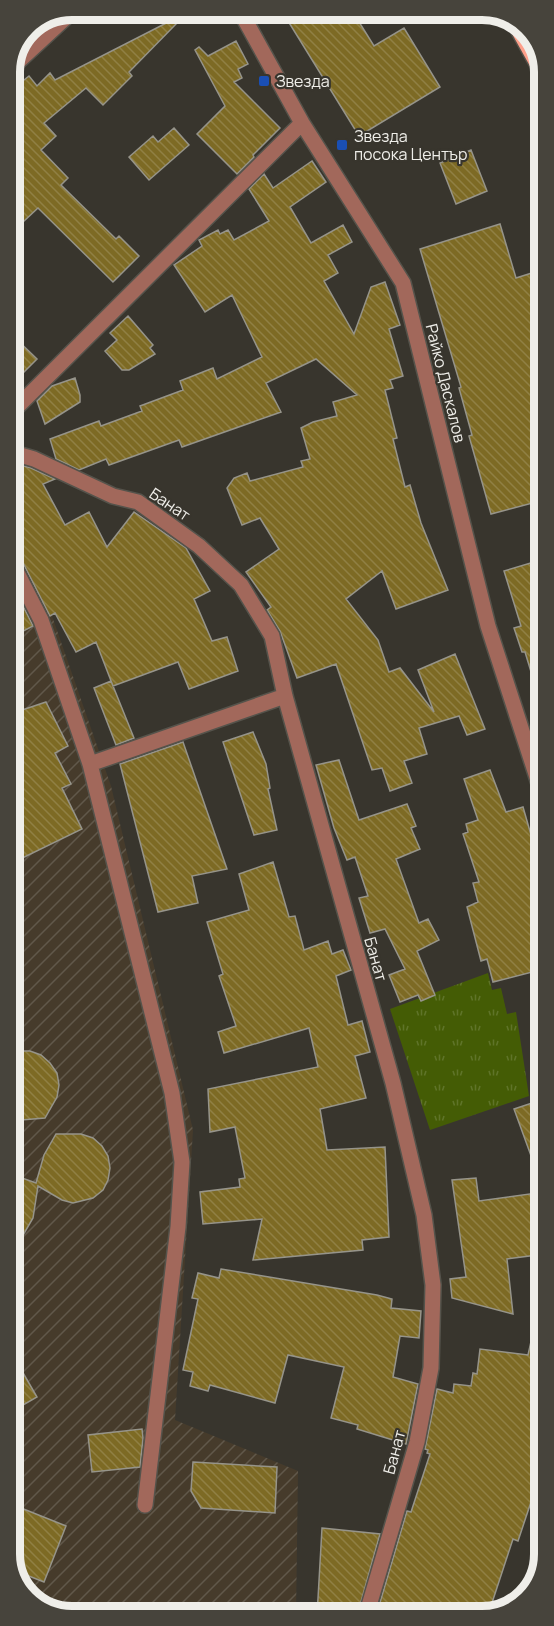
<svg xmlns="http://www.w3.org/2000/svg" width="554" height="1626" font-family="Manrope,sans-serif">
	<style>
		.industrial { fill: url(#industrial-furrows) }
		.grass { fill: url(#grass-tufts) }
		.building { fill: url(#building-back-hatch); stroke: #96948a; stroke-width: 1.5 }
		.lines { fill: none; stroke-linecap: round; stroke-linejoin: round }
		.minor-casing { stroke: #55534b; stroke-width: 18 }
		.major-casing { stroke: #55534b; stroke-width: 18 }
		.minor { stroke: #a2685b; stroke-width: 15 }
		.major { stroke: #fe9f8a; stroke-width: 15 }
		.transit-dot { fill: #1a4fb4; stroke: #38352d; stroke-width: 2 }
		.labels { text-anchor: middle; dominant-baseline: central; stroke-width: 4.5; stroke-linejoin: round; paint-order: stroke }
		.poi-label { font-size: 16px; fill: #efeee9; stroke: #38352d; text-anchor: start }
		.street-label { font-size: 16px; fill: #efeee9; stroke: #38352d }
		.rim { fill: none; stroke: #efeee9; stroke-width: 8 }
	</style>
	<defs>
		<pattern id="industrial-furrows" width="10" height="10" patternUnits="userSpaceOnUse" patternTransform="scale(1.5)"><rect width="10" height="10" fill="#463b2b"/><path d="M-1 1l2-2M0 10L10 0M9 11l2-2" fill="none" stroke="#61584a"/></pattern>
		<pattern id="grass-tufts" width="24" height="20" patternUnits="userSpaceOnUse" patternTransform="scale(1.5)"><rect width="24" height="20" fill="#445c05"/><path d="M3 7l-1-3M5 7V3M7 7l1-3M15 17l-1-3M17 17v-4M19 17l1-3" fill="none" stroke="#5f7429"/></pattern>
		<pattern id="building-back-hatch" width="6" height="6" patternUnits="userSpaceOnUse" patternTransform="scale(1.5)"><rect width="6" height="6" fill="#7d6a24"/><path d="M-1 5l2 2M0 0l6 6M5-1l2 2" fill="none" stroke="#908044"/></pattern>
	</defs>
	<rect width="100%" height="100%" fill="#38352d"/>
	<path class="industrial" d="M10,543L52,616L111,786L193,1130L175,1420L298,1471L296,1616L67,1617L30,1602L11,1571Z"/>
	<path class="grass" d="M488,973L492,990L501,988L507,1014L516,1012L529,1096L430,1130L390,1009Z"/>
	<path class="building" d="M308,9H351L374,46L404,28L440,87L359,136L288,21Z
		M178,17L180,20L129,72L132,76L103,105L86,88L44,123L56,136L41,150L68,178L61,185L116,239L119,236L139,256L113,282L38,208L9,235V92L29,76L37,86L50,73L55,80Z
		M236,41L248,64L238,69L242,78L234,82L280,128L253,155L254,157L237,174L197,134L225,106L195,50L199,47L208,56Z
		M174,128L189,145L149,180L129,157L153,136L158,142Z
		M471,150L487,191L456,204L440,163Z
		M312,161L326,182L290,207L311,243L343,225L352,242L328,255L338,273L324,281L354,334L371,287L385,282L400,325L389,329L403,376L390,380L393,388L385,390L397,438L393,439L405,487L410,485L421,523L448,590L396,609L382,571L346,599L378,640L389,672L400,668L434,712L418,670L455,654L485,729L467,735L459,716L419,728L427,754L404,761L412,783L390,791L382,768L372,770L336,664L297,678L280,631L267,610L271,607L246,572L279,549L260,518L242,525L227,488L234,478L247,473L250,481L303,467L301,461L310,459L301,428L313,422L337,416L333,402L357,395L316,359L266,383L281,412L182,447L179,440L109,465L106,459L79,470L56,459L50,439L99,421L101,426L142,411L140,406L183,390L180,381L213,368L217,379L262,357L232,295L205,312L174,265L202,246L199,240L218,230L220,234L228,230L234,240L269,221L249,189L264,174L273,188Z
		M500,224L516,278L538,271L539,277L543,276L544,500L491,514L469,436L472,435L459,388L461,387L420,249Z
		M128,316L153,345L150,348L155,354L129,370H122L105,351L117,340L110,333Z
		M9,332L37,359L10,386L9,366Z
		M75,378L80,395V402L45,424L37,401L52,386Z
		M10,462L31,468L55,479L43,484L65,525L89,512L107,547L134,512L186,548L210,591L194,599L212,641L227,637L238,671L189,689L178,662L113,686L96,642L76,652L55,613L50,616L19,555L10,549Z
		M544,559V604L537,606L544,626V698H539L525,652H522L514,628L521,626L504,571Z
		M10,580L33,626L10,638Z
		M111,681L134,738L116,745L94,688Z
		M46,702L68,746L55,753L71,784L62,788L82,829L10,864V714Z
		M253,732L266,764L270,788L268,789L277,830L254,835L223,742Z
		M183,742L227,869L192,876L198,903L158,912L120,764Z
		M339,760L359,820L407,804L416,826L411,828L420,849L396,859L419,923L428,919L439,940L417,951L435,995L421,1001L418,995L400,1002L389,975L405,969L385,929L370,933L359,898L368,896L355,857L347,860L334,828L316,765Z
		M490,770L506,812L523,807L544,880V969L493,982L487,959L481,961L467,907L478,902L473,883L479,882L463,834L468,832L466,824L478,820L464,779Z
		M273,862L289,917L295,916L304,950L328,941L332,954L343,950L351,970L336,976L348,1025L362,1021L370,1052L355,1056L366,1098L320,1109L327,1150L385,1147L389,1237L362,1240L363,1250L253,1260L262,1219L203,1224L200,1192L240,1187L239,1179L245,1178L235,1127L210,1132L208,1089L318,1067L309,1028L224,1053L218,1032L236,1026L219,976L223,974L207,922L249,910L239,874Z
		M10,1051H30L41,1055L50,1063L57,1073L59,1085L57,1097L45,1118L21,1120L10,1117Z
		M544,1099V1185L542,1186L514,1109Z
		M56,1134H81L93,1138L102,1146L108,1156L110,1168L108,1180L103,1190L93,1198L73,1203L62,1200L38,1186L33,1218L11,1256V1174L36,1183L44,1155Z
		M476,1178L479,1201L544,1192L545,1254L507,1259L513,1314L452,1298L450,1279L466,1277L452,1180Z
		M221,1269L377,1295L392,1299L391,1308L421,1311L419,1338L400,1336L393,1377L418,1384L406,1444L357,1429L358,1425L331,1418L344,1367L288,1355L275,1403L210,1385L208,1391L190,1386L193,1372L183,1370L198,1299L192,1298L198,1273L219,1278Z
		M537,1315L545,1316V1487L537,1484L518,1541L513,1539L488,1615H446L415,1604L412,1615L376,1616L407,1511L411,1512L430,1454L427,1453L428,1450L425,1449L437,1389L453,1393L454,1384L471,1386L473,1373L477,1374L480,1349L528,1355Z
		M11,1352L37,1397L11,1412Z
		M142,1429L143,1438L140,1467L92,1472L88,1435Z
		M193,1462L277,1467L275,1513L201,1508L191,1491Z
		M11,1504L66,1526L44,1582L11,1569Z
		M322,1528L380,1534L357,1616H317Z"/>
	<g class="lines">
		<defs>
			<path id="minor" d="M239,9L302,123L403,283L488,626L544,799
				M9,70L75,9
				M10,414L302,123
				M10,452L34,459L113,496L138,502L199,546L241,585L272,636L285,696L393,1083L424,1215L433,1285L431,1368L417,1442L366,1616
				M10,559L41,620L90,764L172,1093L182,1162L178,1227L145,1505
				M90,764L285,696"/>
			<path id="major" d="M513,20L543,74"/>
		</defs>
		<use href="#minor" class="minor-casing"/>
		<use href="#major" class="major-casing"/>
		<use href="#minor" class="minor"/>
		<use href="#major" class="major"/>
	</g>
	<g class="transit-dot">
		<rect x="258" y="75" width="12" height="12" rx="3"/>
		<rect x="336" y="139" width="12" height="12" rx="3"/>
	</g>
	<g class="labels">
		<g class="poi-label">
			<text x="276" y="81">Звезда</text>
			<text x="354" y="136">Звезда<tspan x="354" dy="18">посока Център</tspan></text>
		</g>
		<g class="street-label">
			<text transform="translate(446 383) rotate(76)">Райко Даскалов</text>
			<text transform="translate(170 504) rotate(34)">Банат</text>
			<text transform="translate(376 959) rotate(74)">Банат</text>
			<text transform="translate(394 1452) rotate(-75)">Банат</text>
		</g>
	</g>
	<path d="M0 0H554V1626H0ZM72 20H482A52 52 0 0 1 534 72V1554A52 52 0 0 1 482 1606H72A52 52 0 0 1 20 1554V72A52 52 0 0 1 72 20Z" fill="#47443c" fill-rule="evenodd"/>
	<path class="rim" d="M72 20H482A52 52 0 0 1 534 72V1554A52 52 0 0 1 482 1606H72A52 52 0 0 1 20 1554V72A52 52 0 0 1 72 20Z"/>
</svg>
